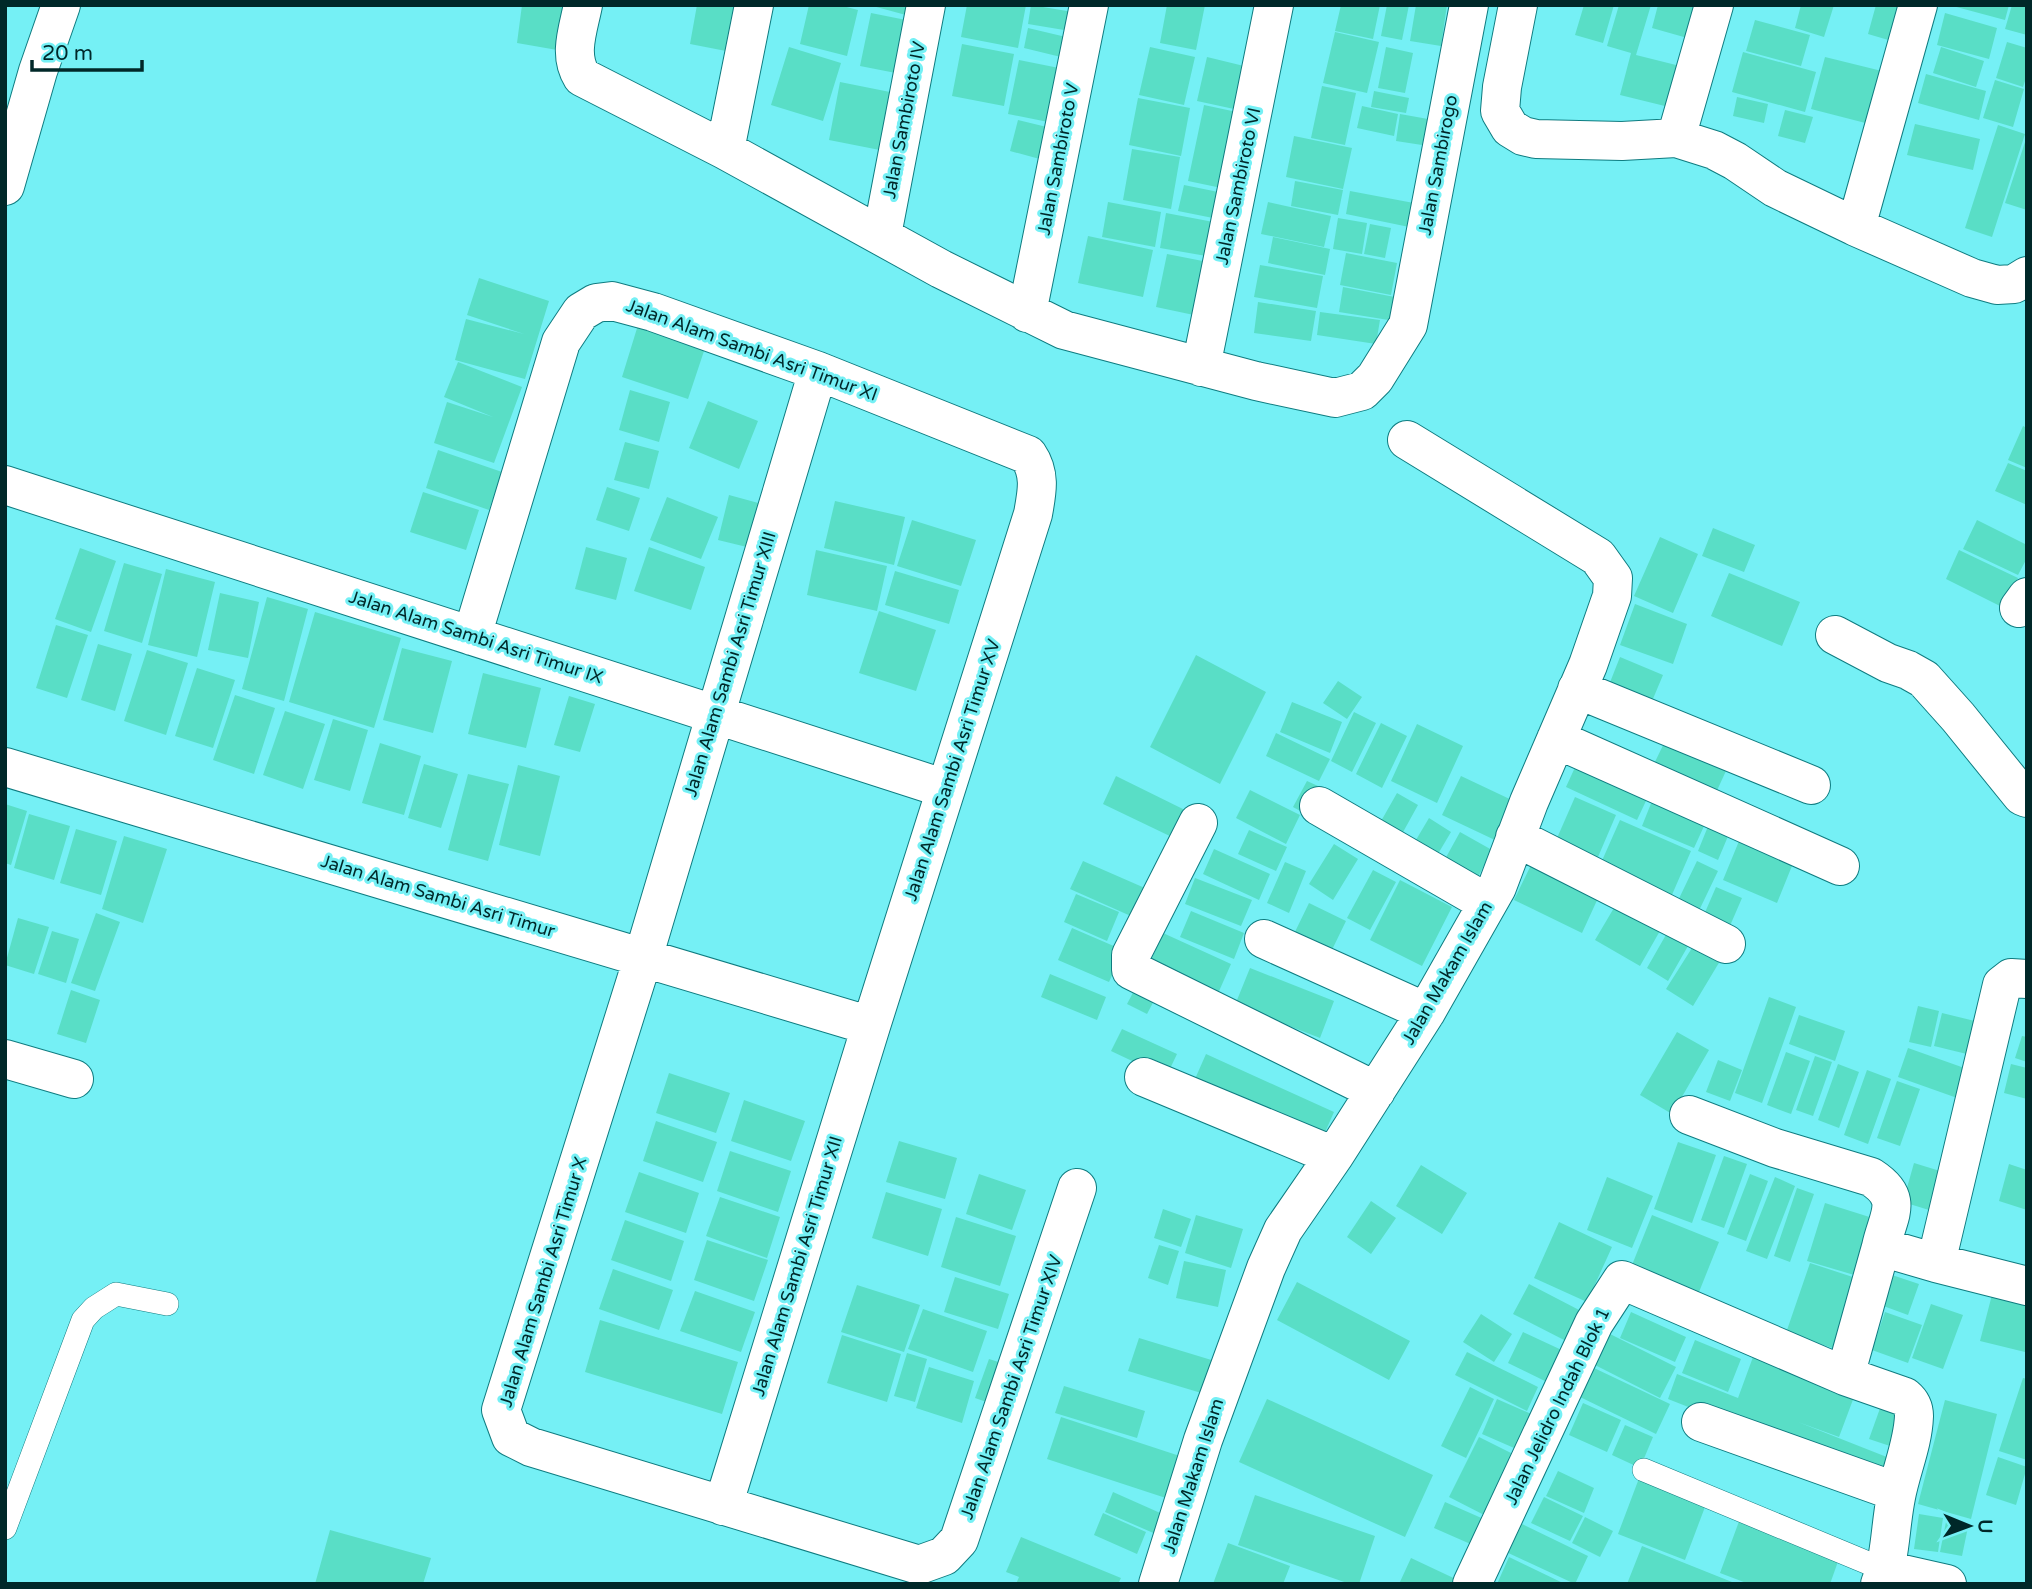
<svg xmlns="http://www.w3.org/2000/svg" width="2032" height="1589" font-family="'Varela Round',sans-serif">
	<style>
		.building { fill: #59dec6 }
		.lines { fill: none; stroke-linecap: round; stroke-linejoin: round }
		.service-casing { stroke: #0f7c80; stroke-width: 24 }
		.minor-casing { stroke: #0f7c80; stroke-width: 40 }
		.service { stroke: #fff; stroke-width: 23 }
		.minor { stroke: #fff; stroke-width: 38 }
		.labels { text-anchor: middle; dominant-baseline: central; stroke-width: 6; stroke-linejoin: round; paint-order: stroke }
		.street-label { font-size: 18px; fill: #002829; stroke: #75f0f5 }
	</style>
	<rect width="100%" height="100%" fill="#75f0f5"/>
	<path class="building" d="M522,5H570L563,51L517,43Z
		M697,5H735L726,51L690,44Z
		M809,5H839L858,10L847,56L800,44Z
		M869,5H920L917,18Z
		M967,5H1026L1018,48L961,37Z
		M1031,5L1079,13L1076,32L1028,24Z
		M1167,5H1205L1196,50L1160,43Z
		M1341,5H1380L1373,39L1335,31Z
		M1387,5H1409L1402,40L1381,36Z
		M1416,5H1447L1441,46L1410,41Z
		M1584,5H1614L1603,43L1575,35Z
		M1619,5H1651L1636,55L1684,67L1673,108L1620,95L1631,53L1607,46Z
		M1658,5H1708L1698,41L1652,28Z
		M1801,5H1834L1824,37L1795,28Z
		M1876,5H1913L1902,44L1868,34Z
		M1949,5H2009L2005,20Z
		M2012,5H2027V35L2005,29Z
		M871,13L916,22L906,75L860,66Z
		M1945,13L1997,28L1989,59L1937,45Z
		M1755,20L1810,35L1801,66L1746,51Z
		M1028,28L1066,37L1061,57L1024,48Z
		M1335,32L1379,42L1367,93L1323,83Z
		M2007,42L2027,48V75L2023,87L1996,78Z
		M962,44L1014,54L1004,106L952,96Z
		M789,47L841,63L823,121L771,105Z
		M1150,47L1195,57L1184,105L1139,95Z
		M1386,47L1413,53L1405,93L1378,88Z
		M1941,47L1984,61L1976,87L1933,73Z
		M1743,52L1816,72L1805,112L1732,92Z
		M1207,57L1244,66L1234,109L1197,101Z
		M1825,57L1894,74L1881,127L1811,109Z
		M1019,60L1069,70L1058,124L1008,114Z
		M1926,74L1986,91L1979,120L1918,103Z
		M1995,80L2024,89L2013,127L1983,118Z
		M840,82L905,95L895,153L829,140Z
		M1322,86L1356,93L1345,145L1311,138Z
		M1374,91L1409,98L1406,113L1371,107Z
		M1737,97L1768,104L1764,123L1733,116Z
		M1138,98L1190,108L1181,156L1129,145Z
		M1204,105L1246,114L1231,190L1188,181Z
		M1362,106L1398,114L1394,136L1357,128Z
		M1785,110L1813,117L1805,143L1778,136Z
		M1400,114L1428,119L1422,145L1396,141Z
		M1018,120L1055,129L1047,161L1010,151Z
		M1915,124L1980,139L1973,170L1907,155Z
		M1998,125L2025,134L1992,237L1965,228Z
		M1294,136L1352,148L1343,189L1286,177Z
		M2026,139H2027V210L2005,203Z
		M1132,149L1180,157L1171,209L1123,200Z
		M1295,181L1343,190L1338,215L1291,206Z
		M1184,185L1233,195L1228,221L1178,211Z
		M1350,191L1419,204L1414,228L1346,214Z
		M1108,202L1161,212L1155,247L1102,237Z
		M1268,202L1331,216L1324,247L1261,234Z
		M1166,213L1224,224L1218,258L1160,248Z
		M1338,218L1367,223L1362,254L1333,249Z
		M1370,224L1391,228L1385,258L1364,254Z
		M1088,236L1153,250L1143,297L1078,283Z
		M1273,237L1330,249L1325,275L1268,263Z
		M1346,253L1397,263L1391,295L1340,285Z
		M1167,254L1218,264L1208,318L1156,307Z
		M1260,265L1323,276L1317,308L1254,297Z
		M479,278L549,301L525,379L455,360L466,319L524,334L467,315Z
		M1343,287L1405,299L1401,322L1339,312Z
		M1258,302L1316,311L1311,341L1254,333Z
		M1320,312L1380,320L1376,344L1317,335Z
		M638,325L705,348L688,399L622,377Z
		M458,362L522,387L494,463L434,443L447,402L493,417L444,397Z
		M630,390L670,402L659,442L619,430Z
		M708,401L758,421L739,469L689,448Z
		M2023,426L2027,428V468L2008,460Z
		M625,442L659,451L649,489L614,480Z
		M438,450L502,472L489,510L426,488Z
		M2008,463L2027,471V505L1995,491Z
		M607,487L640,498L629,531L596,520Z
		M423,492L479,510L466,550L410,532Z
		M729,495L762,504L751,548L718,540Z
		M667,497L718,517L701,559L650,540Z
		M835,501L905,517L894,565L824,548Z
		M912,520L976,540L961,586L897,566Z
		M1977,520L2027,545V558L2018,575L1963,549Z
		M1713,528L1755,545L1744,572L1702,556Z
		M1660,537L1698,554L1673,613L1634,596Z
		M586,547L627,558L616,600L575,589Z
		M649,547L705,567L691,610L634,591Z
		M80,548L116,561L91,632L55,619Z
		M816,550L887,566L877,611L807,595Z
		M1959,550L2018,578L2004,608L1946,579Z
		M124,563L162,574L142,643L104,631Z
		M166,569L215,582L197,657L148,645Z
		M895,571L959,590L949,624L885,605Z
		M1729,573L1800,602L1782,646L1711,616Z
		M220,593L259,602L248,658L208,650Z
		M267,597L308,609L284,701L242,689Z
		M1635,604L1687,624L1673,664L1620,645Z
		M879,611L936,630L916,691L859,673Z
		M315,612L401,638L374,728L289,702Z
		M56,625L88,635L67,698L36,688Z
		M98,644L132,654L115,711L81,700Z
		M402,648L452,661L433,733L383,720Z
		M147,650L188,663L166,735L124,721Z
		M1196,655L1266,692L1220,784L1150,747Z
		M1620,657L1663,675L1647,713L1605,695Z
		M197,668L235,680L213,748L175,736Z
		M483,673L541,688L526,748L468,734Z
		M1338,681L1362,697L1347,719L1323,703Z
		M235,695L275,708L254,774L213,760Z
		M569,696L595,704L580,752L554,745Z
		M1292,702L1342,722L1330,753L1280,732Z
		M285,711L325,724L303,789L263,775Z
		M1354,712L1376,723L1352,772L1331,761Z
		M333,719L368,730L350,791L314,780Z
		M1381,723L1407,736L1382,788L1356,774Z
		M1417,724L1463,746L1437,803L1391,781Z
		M1670,731L1731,760L1714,797L1652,768Z
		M1276,733L1330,759L1319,781L1266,756Z
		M380,743L421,756L404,815L362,803Z
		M1582,752L1653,786L1637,820L1566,787Z
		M424,764L458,774L441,828L408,818Z
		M518,765L560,776L540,856L499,845Z
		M468,774L509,784L488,861L448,850Z
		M1116,776L1189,812L1176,839L1103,804Z
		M1461,776L1516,802L1497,841L1442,815Z
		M1307,781L1318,786L1304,813L1293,807Z
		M1250,790L1300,815L1286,844L1236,818Z
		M1656,791L1710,813L1694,848L1642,826Z
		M1397,793L1418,805L1397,843L1376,830Z
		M1575,797L1616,815L1595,864L1554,845Z
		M5,804L27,811L11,865L5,863Z
		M29,814L70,826L54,880L14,868Z
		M1713,814L1734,822L1718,860L1698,851Z
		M1429,818L1451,832L1432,864L1410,850Z
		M1620,820L1691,851L1668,904L1597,872Z
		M76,829L117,841L101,895L60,883Z
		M1744,829L1798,851L1777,903L1723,880Z
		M1249,830L1287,847L1276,871L1238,854Z
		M1460,832L1492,850L1477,879L1444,861Z
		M124,836L167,849L143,923L102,909Z
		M1334,844L1358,859L1333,900L1309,884Z
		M1214,849L1270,874L1259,900L1203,874Z
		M1083,861L1154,892L1142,921L1070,889Z
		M1697,861L1718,871L1694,921L1673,911Z
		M1285,862L1306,871L1289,913L1267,903Z
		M1532,863L1599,896L1582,933L1514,900Z
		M1373,870L1396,882L1370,930L1347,918Z
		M1195,878L1252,900L1241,926L1185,904Z
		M1400,880L1452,907L1422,966L1370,940Z
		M1716,887L1742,898L1726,935L1700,924Z
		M1076,894L1119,912L1107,941L1064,922Z
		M1621,896L1665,922L1640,966L1595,940Z
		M1309,903L1346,921L1329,956L1292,938Z
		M1191,911L1244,933L1234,959L1180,937Z
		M96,913L120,922L95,991L71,983Z
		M18,918L49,927L34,974L5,965Z
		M1671,926L1692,939L1668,981L1647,968Z
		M1072,928L1123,950L1109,982L1058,960Z
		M52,931L79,939L66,983L38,974Z
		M1163,933L1231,964L1216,998L1148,967Z
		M1697,940L1723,956L1693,1006L1666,989Z
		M1250,968L1334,1001L1320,1038L1235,1005Z
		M1050,974L1106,997L1097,1020L1041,997Z
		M1137,985L1157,995L1147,1014L1127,1004Z
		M71,990L100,1000L86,1043L57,1034Z
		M1769,997L1796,1007L1762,1103L1735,1093Z
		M1918,1006L1939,1011L1931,1047L1909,1042Z
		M1942,1013L1983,1023L1975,1056L1934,1046Z
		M1799,1015L1845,1031L1835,1061L1789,1044Z
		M1122,1029L1177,1054L1166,1077L1111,1051Z
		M1677,1032L1709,1050L1672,1114L1640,1095Z
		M2022,1036L2027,1037V1062L2015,1058Z
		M1908,1048L1970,1070L1960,1099L1898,1077Z
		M1786,1052L1810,1061L1791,1114L1767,1105Z
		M1206,1054L1334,1112L1319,1146L1191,1088Z
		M1815,1056L1832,1062L1813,1116L1796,1110Z
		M1718,1060L1742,1070L1730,1101L1706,1092Z
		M1838,1064L1859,1072L1839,1128L1818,1120Z
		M2011,1064L2027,1068V1099L2004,1093Z
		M1867,1070L1891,1079L1868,1144L1844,1135Z
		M669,1073L730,1093L716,1133L656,1113Z
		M1897,1081L1920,1089L1900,1146L1877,1138Z
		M744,1100L805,1121L791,1161L731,1141Z
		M656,1121L717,1142L703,1182L643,1161Z
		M899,1141L957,1158L945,1199L886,1182Z
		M1678,1142L1716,1155L1692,1223L1654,1209Z
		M730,1151L791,1171L778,1212L717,1191Z
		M1724,1156L1747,1164L1724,1228L1701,1220Z
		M1914,1163L1940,1171L1929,1210L1903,1202Z
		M2009,1164L2027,1170V1210L1999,1201Z
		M1421,1165L1467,1193L1442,1234L1396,1206Z
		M639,1172L699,1193L686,1233L625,1212Z
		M979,1174L1026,1190L1012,1230L966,1214Z
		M1750,1174L1768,1181L1746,1241L1727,1234Z
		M1607,1177L1653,1196L1632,1248L1587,1230Z
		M1775,1177L1795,1186L1767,1259L1746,1251Z
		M1797,1188L1814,1194L1790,1262L1774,1256Z
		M886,1192L942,1209L928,1256L872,1238Z
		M720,1197L780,1217L767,1258L706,1236Z
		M1371,1201L1396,1218L1371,1254L1347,1237Z
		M1825,1203L1879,1220L1861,1277L1807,1261Z
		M1163,1209L1191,1219L1181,1247L1154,1238Z
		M1196,1215L1243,1229L1231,1268L1185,1253Z
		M1652,1215L1719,1242L1697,1297L1630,1270Z
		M956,1217L1016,1236L1000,1286L941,1267Z
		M625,1220L684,1241L671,1281L611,1260Z
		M1559,1222L1612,1247L1587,1302L1534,1278Z
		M707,1240L768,1260L754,1301L694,1280Z
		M1159,1245L1179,1251L1168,1285L1148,1278Z
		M1184,1261L1226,1270L1218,1307L1176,1298Z
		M1810,1263L1868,1282L1845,1352L1786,1333Z
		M613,1269L673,1290L659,1330L599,1309Z
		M1889,1274L1919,1284L1908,1315L1878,1304Z
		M955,1277L1009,1294L998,1329L944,1312Z
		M1297,1282L1410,1341L1389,1380L1277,1320Z
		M1529,1284L1581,1311L1566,1341L1513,1314Z
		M857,1285L920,1305L904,1352L841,1332Z
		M1994,1287L2027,1295V1344L2025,1352L1980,1341Z
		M695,1291L755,1312L741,1352L680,1331Z
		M1931,1304L1963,1315L1943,1369L1912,1358Z
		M923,1309L987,1331L973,1372L908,1349Z
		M1631,1312L1686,1337L1675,1362L1620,1338Z
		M1885,1312L1922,1325L1908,1363L1872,1350Z
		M1481,1314L1512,1334L1494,1362L1463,1342Z
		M600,1320L738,1362L722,1414L585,1372Z
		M1523,1332L1566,1352L1551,1384L1508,1363Z
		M1610,1334L1676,1367L1660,1398L1595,1365Z
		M842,1335L901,1354L887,1402L827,1383Z
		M1139,1338L1218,1362L1208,1395L1128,1371Z
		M1695,1340L1741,1359L1728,1392L1682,1373Z
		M1467,1352L1538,1387L1527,1411L1455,1375Z
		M907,1353L927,1359L915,1402L894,1396Z
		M1753,1357L1854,1397L1839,1437L1798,1422L1902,1463L1892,1487L1668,1399L1677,1374L1738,1398Z
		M989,1359L1011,1366L998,1406L975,1398Z
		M929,1367L974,1381L962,1423L916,1408Z
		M1594,1368L1670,1404L1656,1434L1580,1397Z
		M2023,1378L2027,1379V1460L1999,1451Z
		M1064,1386L1145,1411L1137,1438L1055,1413Z
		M1470,1387L1494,1399L1466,1458L1441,1446Z
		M1267,1399L1433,1475L1405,1537L1239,1462Z
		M1497,1399L1536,1416L1521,1451L1482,1434Z
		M1883,1400L1907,1409L1893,1447L1869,1439Z
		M1945,1400L1997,1414L1971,1519L1918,1504Z
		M1583,1403L1621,1420L1607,1452L1569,1435Z
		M1061,1417L1192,1460L1178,1502L1047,1459Z
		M1625,1425L1653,1437L1640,1468L1612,1455Z
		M1479,1437L1519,1457L1490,1518L1449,1497Z
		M1998,1457L2027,1467L2016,1505L1986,1495Z
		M1558,1471L1594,1488L1584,1513L1546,1496Z
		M1641,1473L1708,1499L1685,1560L1618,1534Z
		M1113,1492L1167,1516L1158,1535L1105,1512Z
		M1255,1495L1375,1536L1359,1584H1350L1238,1545Z
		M1544,1497L1583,1516L1570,1541L1531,1523Z
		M1445,1502L1486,1520L1475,1546L1434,1528Z
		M1103,1513L1146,1532L1137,1554L1094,1535Z
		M1919,1514L1943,1518L1938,1552L1914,1549Z
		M1741,1516L1841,1553L1830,1584H1749L1720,1573Z
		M1585,1517L1613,1531L1600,1557L1572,1543Z
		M1518,1522L1588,1556L1575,1584L1504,1551Z
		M1946,1522L1968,1527L1962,1556L1940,1552Z
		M330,1530L431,1558L423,1584H315Z
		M1021,1537L1121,1578L1118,1584H1016L1019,1577L1006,1572Z
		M1228,1543L1290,1566L1283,1584H1213Z
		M1642,1546L1737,1584H1627Z
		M1509,1557L1565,1584H1497Z
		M1411,1558L1462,1582L1461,1584H1399Z"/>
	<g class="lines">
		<defs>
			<path id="service" d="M1644,1470L1885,1570
				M5,1528L83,1320L94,1308L116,1294L167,1304"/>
			<path id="minor" d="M583,5C578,30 568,55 582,77L725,150L941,269L1064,330L1256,381L1335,398L1362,391L1375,378L1408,325L1469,5
				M1518,5L1502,87L1500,111L1510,128L1523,136L1536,139L1622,141L1676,138
				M1714,5L1676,138L1714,150L1735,161L1775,188L1856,227
				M1918,5L1856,227L1972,278L1997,285L2014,284L2027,276
				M725,150L754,5
				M5,186L38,71L61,5
				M882,235L926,5
				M1027,313L1089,5
				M1201,367L1274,5
				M818,371L643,958L501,1410L511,1437L531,1447L919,1565L944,1556L959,1540L1077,1188
				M5,485L946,789
				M2019,608L2027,597
				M1835,635L1888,663L1908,670L1924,679L1958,717L2022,796L2027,798
				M472,636L561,342L581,312L596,303L612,301L653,312L818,371L1028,455C1041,474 1037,492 1033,514L871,1026L723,1506
				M1577,689L1811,785
				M1556,739L1840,866
				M5,767L871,1026
				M1319,806L1487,903
				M1198,823L1131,955V970L1376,1091
				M1515,837L1726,944
				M1264,939L1426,1012
				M5,1059L74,1079
				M1144,1077L1334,1156
				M1689,1115L1775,1148L1871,1177C1905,1199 1888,1215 1881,1247L1936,1263L2027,1286
				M1936,1263L2002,985L2011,978L2027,979
				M1845,1376L1881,1247
				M1701,1422L1897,1492
				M1885,1570L1947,1584
				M1158,1584L1203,1440L1266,1268L1283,1230L1334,1156L1426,1012L1497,887L1529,802L1588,665L1612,596L1613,578L1598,557L1407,440
				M1472,1584L1594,1323L1622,1280L1845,1376L1905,1397C1911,1402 1914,1408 1914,1416C1913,1444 1901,1470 1896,1497C1890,1526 1891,1557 1880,1584"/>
		</defs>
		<use href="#service" class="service-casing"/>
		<use href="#minor" class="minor-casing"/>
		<use href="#service" class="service"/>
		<use href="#minor" class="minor"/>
	</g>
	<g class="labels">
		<g class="street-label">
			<text transform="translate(904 120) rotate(-79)">Jalan Sambiroto IV</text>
			<text transform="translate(1058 159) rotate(-79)">Jalan Sambiroto V</text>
			<text transform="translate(1438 165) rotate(-79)">Jalan Sambirogo</text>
			<text transform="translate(1238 186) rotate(-78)">Jalan Sambiroto VI</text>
			<text transform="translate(752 350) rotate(20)">Jalan Alam Sambi Asri Timur XI</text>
			<text transform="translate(476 637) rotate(18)">Jalan Alam Sambi Asri Timur IX</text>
			<text transform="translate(730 664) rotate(-73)">Jalan Alam Sambi Asri Timur XIII</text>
			<text transform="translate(952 770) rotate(-72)">Jalan Alam Sambi Asri Timur XV</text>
			<text transform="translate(438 896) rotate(17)">Jalan Alam Sambi Asri Timur</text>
			<text transform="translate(1447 973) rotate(-60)">Jalan Makam Islam</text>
			<text transform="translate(797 1266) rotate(-73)">Jalan Alam Sambi Asri Timur XII</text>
			<text transform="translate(543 1282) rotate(-73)">Jalan Alam Sambi Asri Timur X</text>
			<text transform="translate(1011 1387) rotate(-71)">Jalan Alam Sambi Asri Timur XIV</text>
			<text transform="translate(1557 1406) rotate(-64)">Jalan Jelidro Indah Blok 1</text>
			<text transform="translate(1193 1476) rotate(-72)">Jalan Makam Islam</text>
		</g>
	</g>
	<rect width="2032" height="1589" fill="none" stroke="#002829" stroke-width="14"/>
	<g transform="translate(1969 1526) rotate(91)" stroke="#75f0f5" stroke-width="5" paint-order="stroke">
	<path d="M0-5L12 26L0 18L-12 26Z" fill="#002829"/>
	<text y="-10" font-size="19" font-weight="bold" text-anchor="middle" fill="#002829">U</text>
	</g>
	<path d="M32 60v10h110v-10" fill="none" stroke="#002829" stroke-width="3.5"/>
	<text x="42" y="60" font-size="21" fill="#002829" stroke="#75f0f5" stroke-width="5" paint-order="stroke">20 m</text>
</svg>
